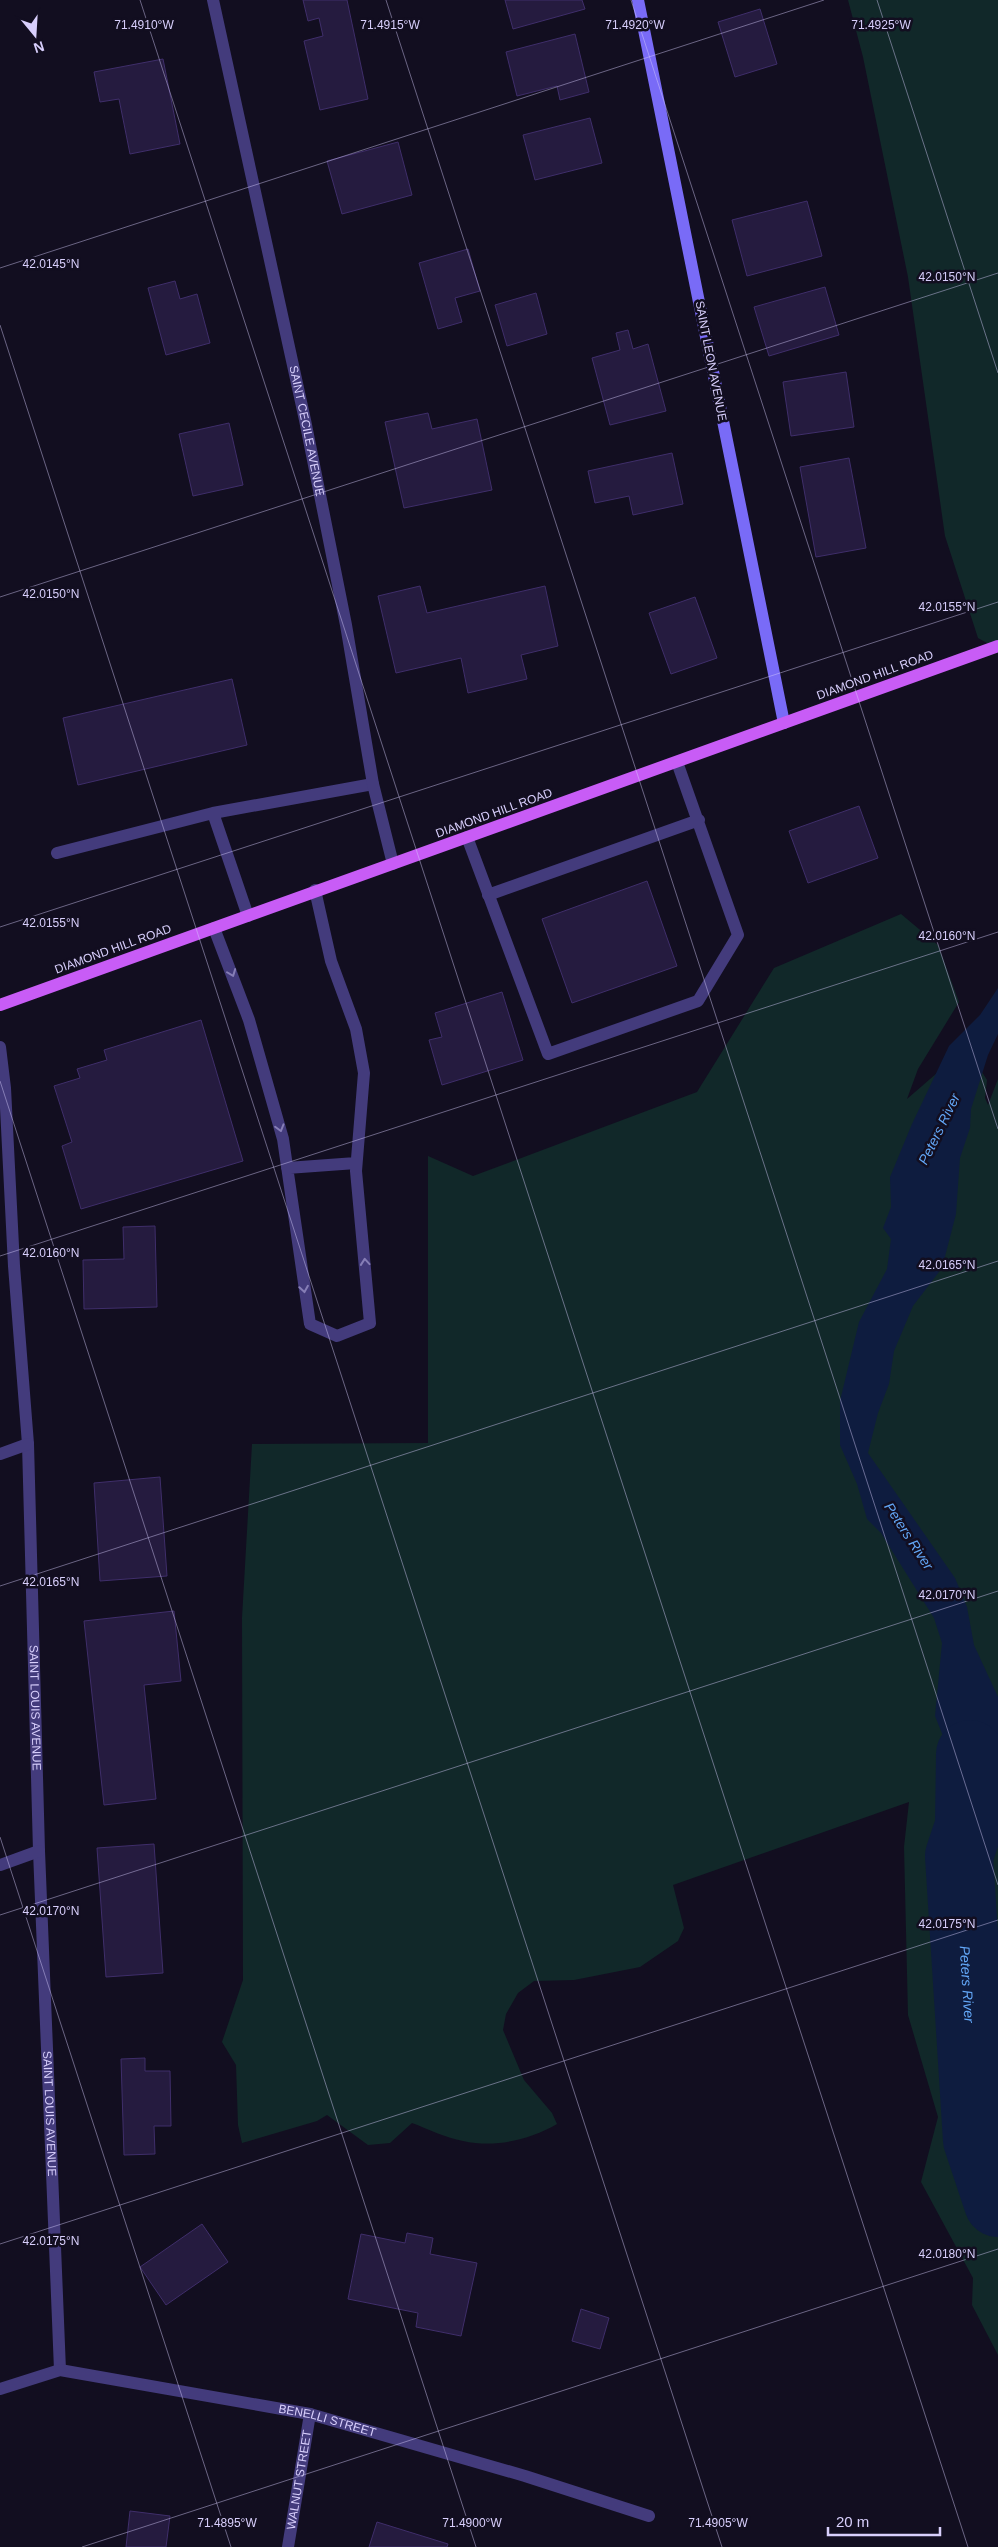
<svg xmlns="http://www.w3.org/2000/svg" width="998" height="2547" font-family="Helvetica,sans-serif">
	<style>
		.green { fill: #112829 }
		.water { fill: #0e1c3f }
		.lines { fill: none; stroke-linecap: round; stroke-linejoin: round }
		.river { stroke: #0e1c3f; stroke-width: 68 }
		.building { fill: #251b3f; stroke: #3f2e6a }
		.lane { stroke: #433b7c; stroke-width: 12 }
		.street { stroke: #433b7c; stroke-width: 12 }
		.secondary { stroke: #796bf7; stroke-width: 12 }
		.primary { stroke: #c85cf6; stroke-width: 12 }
		.oneway { stroke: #867eb6 }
		.ticks { fill: none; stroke: #d8cffc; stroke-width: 1; stroke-opacity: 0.45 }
		.labels { text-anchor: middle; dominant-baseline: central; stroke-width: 5; stroke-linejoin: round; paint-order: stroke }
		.street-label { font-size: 12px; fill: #d8cffc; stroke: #120e20 }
		.water-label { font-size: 14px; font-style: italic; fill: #63a7f7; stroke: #120e20 }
		.ticks-label { font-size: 12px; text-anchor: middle; fill: #d8cffc; stroke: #120e20; stroke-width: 5; stroke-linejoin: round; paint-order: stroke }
	</style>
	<rect width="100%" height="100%" fill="#120e20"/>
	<path class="green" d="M848,0H998V649L978,638L945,536L908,277L863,57Z
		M901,914L938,945L959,1002L918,1069L907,1099L937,1073L975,1061L987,1080L985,1098L988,1105L998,1079V2355L972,2305L973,2278L921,2182L938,2117L908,2015L904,1847L909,1802L673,1885L684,1928L678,1941L640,1967L574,1980L534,1981L518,1993L506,2014L503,2030L524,2080L552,2113L557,2124C529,2140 496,2148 463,2141C446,2138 428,2129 412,2123L390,2143L368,2145L327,2115L317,2121L242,2143L238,2125L236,2065L222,2042L243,1980L242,1618L252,1444L428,1443V1156L473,1176L697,1092L774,968Z"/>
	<path class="water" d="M998,988V1034L988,1055L971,1109L970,1128L960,1158L956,1214L942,1268L913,1306L894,1351L889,1384L878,1413L868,1453L955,1578L967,1607L974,1645L998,1697V1791L996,1796L998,1834L942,1853L941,1836L951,1790L953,1761L935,1716L942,1643L934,1618L881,1533L867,1519L857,1484L840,1445V1401L859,1322L887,1269L891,1239L883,1228L891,1207L890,1177L912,1124L949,1046L980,1015Z"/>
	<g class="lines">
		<path class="river" id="s1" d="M970,1754L969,1826L959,1856L977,2140L998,2203"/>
	</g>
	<path class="building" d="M303,0H347L368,99L320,110L304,41L323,36L319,18L308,21Z
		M505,0H582L585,9L513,29Z
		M760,9L777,64L735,77L718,22Z
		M575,34L589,92L560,100L557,86L517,96L506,52Z
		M163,59L180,144L130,154L119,99L100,102L94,72Z
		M590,118L602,163L535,180L523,135Z
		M398,142L412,195L342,214L327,161Z
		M807,201L822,256L747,276L732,220Z
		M468,249L480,291L455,298L462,322L438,329L419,263Z
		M175,281L180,299L197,294L210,343L166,355L148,288Z
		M825,287L839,335L769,356L754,307Z
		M536,293L547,334L507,346L495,305Z
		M628,330L633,349L648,344L666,411L610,425L592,358L620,350L616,333Z
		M846,372L854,427L791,436L783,382Z
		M428,413L432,429L477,419L492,490L404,508L385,422Z
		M229,423L243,485L193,496L179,434Z
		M672,453L683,504L633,515L629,496L595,503L588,471Z
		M849,458L866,548L816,557L800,467Z
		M420,586L427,613L545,586L558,646L521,655L527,679L468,693L461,658L396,673L378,596Z
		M695,597L717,658L671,674L649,613Z
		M232,679L247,745L78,785L63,718Z
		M859,806L878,858L808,883L789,831Z
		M647,881L677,966L572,1003L542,919Z
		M502,992L523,1060L442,1085L429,1040L442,1037L435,1013Z
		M201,1020L243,1161L81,1209L62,1146L72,1142L54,1086L80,1078L77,1069L107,1060L104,1050Z
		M155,1226L157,1307L84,1309L83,1260L124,1259L123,1227Z
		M160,1477L167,1576L100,1581L94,1483Z
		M174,1611L181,1681L144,1685L156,1799L104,1805L84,1621Z
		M154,1844L163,1973L106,1977L97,1848Z
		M145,2058V2071H170L171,2126H154L155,2154L124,2155L121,2059Z
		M202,2224L228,2262L166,2305L140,2267Z
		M407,2233L433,2238L430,2254L477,2263L461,2336L416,2327L418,2313L348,2299L361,2234L405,2243Z
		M581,2309L609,2318L600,2349L572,2341Z
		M130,2511L170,2516L166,2547H126Z
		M377,2522L448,2544L447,2547H369Z"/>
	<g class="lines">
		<path class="lane" d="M213,813L248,916
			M467,837L548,1054L698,1001L738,935L677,762
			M57,853L213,813L373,784
			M488,895L699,820
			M214,928L249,1020L283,1139L310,1324L337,1336L370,1323L356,1171L364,1073L356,1029L331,961L315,890
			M287,1168L356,1163"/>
		<g class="street">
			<path id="s2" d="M213,0L305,420L346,625L373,784L393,864"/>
			<path id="s3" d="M0,1047L5,1088L14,1266L28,1444L39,1851L60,2370"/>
			<path d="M0,1454L28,1444"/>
			<path d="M0,1865L39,1851"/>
			<path id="s4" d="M0,2389L60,2370L310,2414L525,2476L649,2516"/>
			<path id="s5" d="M288,2547L310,2414"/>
		</g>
		<path class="secondary" d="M638,0L784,723"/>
		<path class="primary" d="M0,1005L998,646"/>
	</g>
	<defs><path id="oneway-chevron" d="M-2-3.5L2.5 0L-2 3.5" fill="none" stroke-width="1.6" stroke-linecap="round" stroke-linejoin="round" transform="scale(1.25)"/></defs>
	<g class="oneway">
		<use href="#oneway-chevron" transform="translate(232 973) rotate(69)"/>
		<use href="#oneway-chevron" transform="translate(280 1128) rotate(74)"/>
		<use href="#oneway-chevron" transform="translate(365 1262) rotate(-95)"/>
		<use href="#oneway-chevron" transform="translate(304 1289) rotate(81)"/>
	</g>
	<path class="ticks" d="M140,0L968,2547M386,0L998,1885M631,0L998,1129M877,0L998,373M0,268L824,0M0,325L722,2547M0,597L998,273M0,927L998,602M0,1081L476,2547M0,1256L998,932M0,1586L998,1261M0,1837L231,2547M0,1915L998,1591M0,2244L998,1920M82,2547L998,2249"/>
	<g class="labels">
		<g class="street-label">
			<text transform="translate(711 361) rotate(79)">SAINT LEON AVENUE</text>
			<text stroke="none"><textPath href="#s2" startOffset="441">SAINT CECILE AVENUE</textPath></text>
			<text transform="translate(875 675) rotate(-20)">DIAMOND HILL ROAD</text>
			<text transform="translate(494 813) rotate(-20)">DIAMOND HILL ROAD</text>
			<text transform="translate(113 949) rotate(-20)">DIAMOND HILL ROAD</text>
			<text stroke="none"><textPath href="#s3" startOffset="662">SAINT LOUIS AVENUE</textPath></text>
			<text stroke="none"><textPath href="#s3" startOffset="1068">SAINT LOUIS AVENUE</textPath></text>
			<text stroke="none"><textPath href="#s4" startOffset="335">BENELLI STREET</textPath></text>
			<text stroke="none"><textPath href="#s5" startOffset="68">WALNUT STREET</textPath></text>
		</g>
		<g class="water-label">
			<text transform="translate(939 1129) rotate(-64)">Peters River</text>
			<text transform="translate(909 1536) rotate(57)">Peters River</text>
			<text stroke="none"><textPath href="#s1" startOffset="232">Peters River</textPath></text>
		</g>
	</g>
	<g class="ticks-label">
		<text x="144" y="29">71.4910°W</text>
		<text x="390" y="29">71.4915°W</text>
		<text x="635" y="29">71.4920°W</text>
		<text x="881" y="29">71.4925°W</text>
		<text x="51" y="268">42.0145°N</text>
		<text x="947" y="281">42.0150°N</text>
		<text x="51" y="598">42.0150°N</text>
		<text x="947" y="611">42.0155°N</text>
		<text x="51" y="927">42.0155°N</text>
		<text x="947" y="940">42.0160°N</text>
		<text x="51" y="1257">42.0160°N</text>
		<text x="947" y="1269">42.0165°N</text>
		<text x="51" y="1586">42.0165°N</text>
		<text x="947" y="1599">42.0170°N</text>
		<text x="51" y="1915">42.0170°N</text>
		<text x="947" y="1928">42.0175°N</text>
		<text x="51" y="2245">42.0175°N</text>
		<text x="947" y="2258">42.0180°N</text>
		<text x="227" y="2527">71.4895°W</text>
		<text x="472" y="2527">71.4900°W</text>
		<text x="718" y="2527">71.4905°W</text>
	</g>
	<g transform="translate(35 35) rotate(162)" stroke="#120e20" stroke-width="4" paint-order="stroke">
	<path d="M0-4L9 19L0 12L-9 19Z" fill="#d8cffc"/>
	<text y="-8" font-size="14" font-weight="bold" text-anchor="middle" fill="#d8cffc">N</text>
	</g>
	<path d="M828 2527v8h112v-8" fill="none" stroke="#d8cffc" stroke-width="2.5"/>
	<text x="836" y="2527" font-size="15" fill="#d8cffc" stroke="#120e20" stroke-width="4" paint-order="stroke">20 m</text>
</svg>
